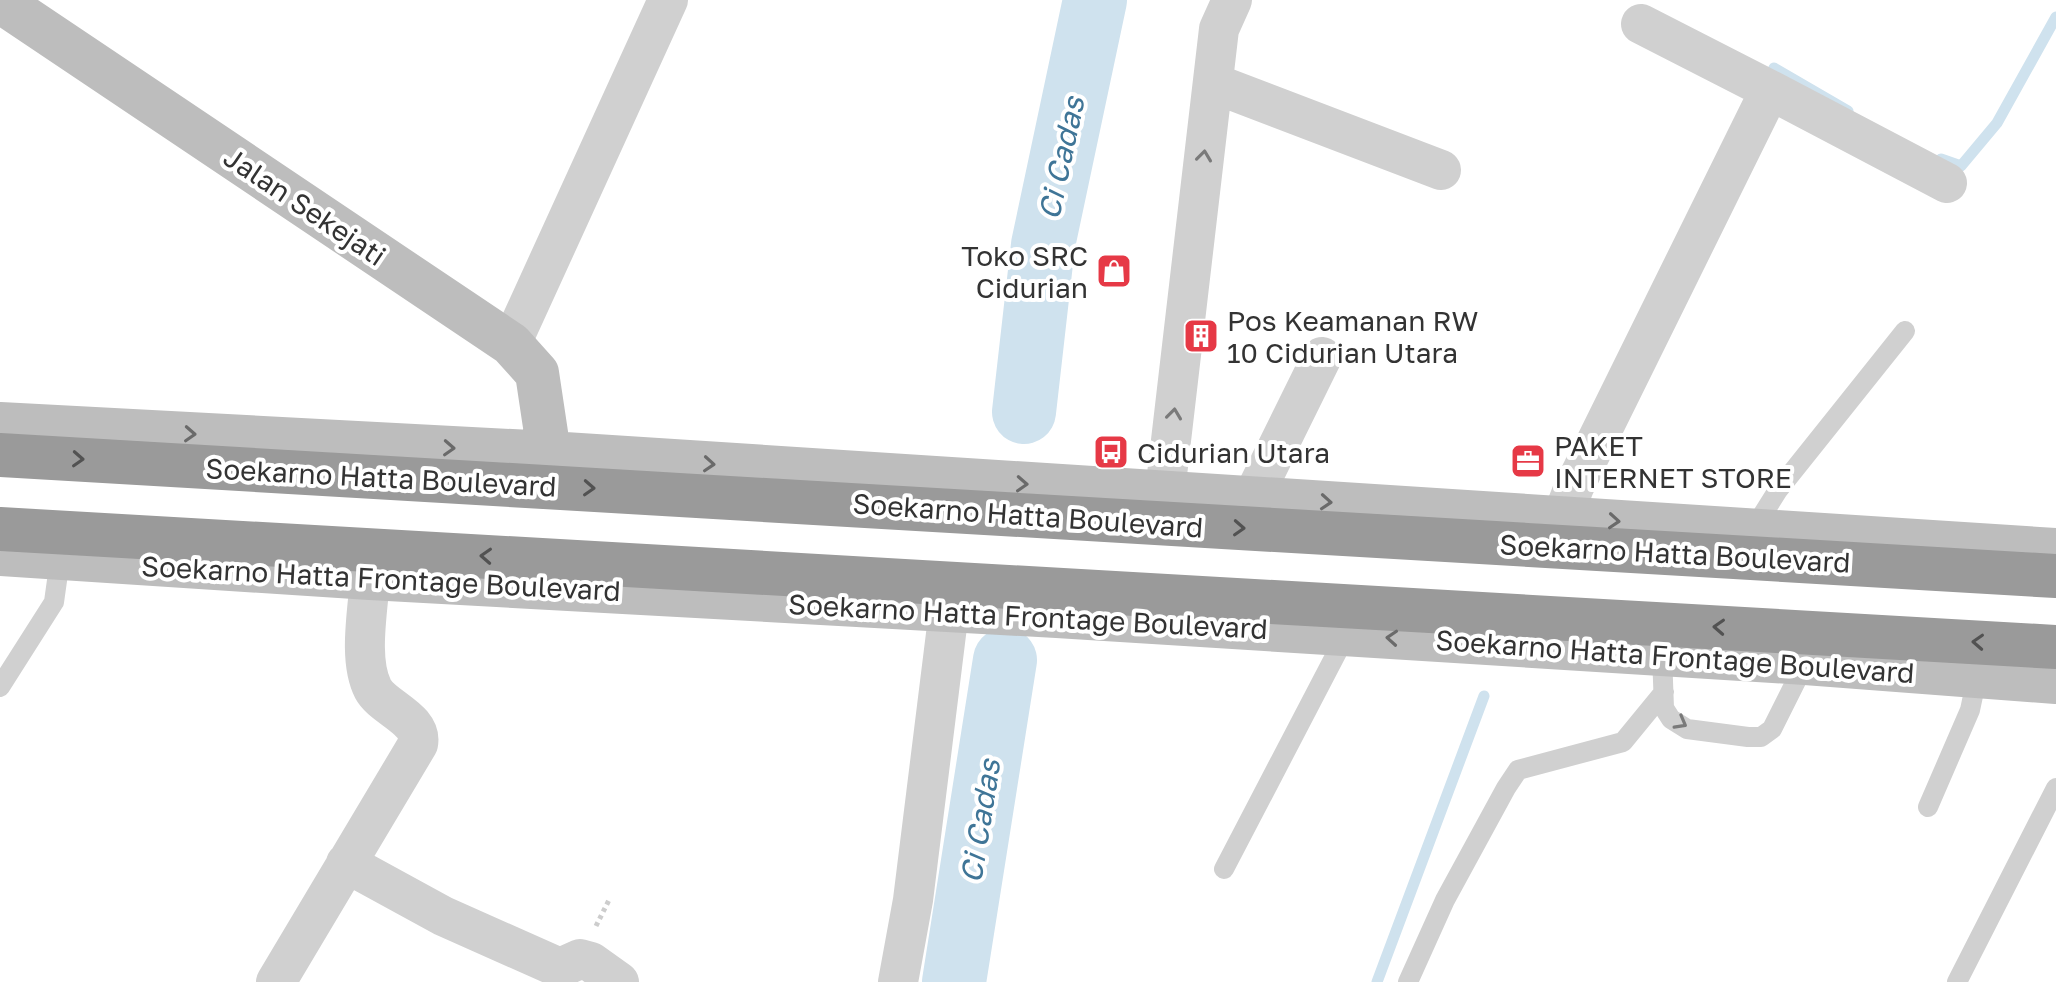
<svg xmlns="http://www.w3.org/2000/svg" width="2056" height="982" font-family="'Golos Text',sans-serif">
	<style>
		.lines { fill: none; stroke-linecap: round; stroke-linejoin: round }
		.stream { stroke: #cfe2ee; stroke-width: 11 }
		.river { stroke: #cfe2ee; stroke-width: 64 }
		.path { stroke: #cdcdcd; stroke-width: 5; stroke-dasharray: 4 4; stroke-linecap: butt }
		.lane { stroke: #d0d0d0; stroke-width: 20 }
		.street { stroke: #d0d0d0; stroke-width: 40 }
		.secondary { stroke: #bdbdbd; stroke-width: 44 }
		.highway { stroke: #9a9a9a; stroke-width: 44 }
		.oneway { stroke: #7a7a7a }
		.oneway2 { stroke: #6a6a6a }
		.oneway3 { stroke: #525252 }
		.labels { text-anchor: middle; dominant-baseline: central; stroke-width: 8; stroke-linejoin: round; paint-order: stroke }
		.street-label { font-size: 28px; fill: #333; stroke: #fff }
		.poi-label { font-size: 28px; fill: #333; stroke: #fff; text-anchor: start }
		.water-label { font-size: 30px; font-style: italic; fill: #3f7597; stroke: #fff }
	</style>
	<rect width="100%" height="100%" fill="#fff"/>
	<g class="lines">
		<path class="stream" d="M1768,80L1774,68L1848,111
			M1941,159L1961,166L1997,123L2056,17
			M1377,982L1484,696"/>
		<path class="river" d="M1024,412L1043,245L1095,0
			M954,982L1005,660"/>
		<path class="path" d="M596,926L610,898"/>
		<path class="lane" d="M1753,530L1778,490L1905,331
			M1662,654L1664,708L1671,719L1687,729L1748,737H1761L1772,729L1805,663
			M0,687L54,602L60,559
			M1928,807L1970,710L1977,677
			M1224,869L1346,635
			M1408,982L1445,900L1506,788L1518,770L1623,742L1664,692
			M1957,982L2056,788"/>
		<path class="street" d="M1641,24L1770,90
			M1213,83L1441,170
			M511,344L668,0
			M1165,492L1219,29L1232,0
			M1253,497L1322,357
			M1562,518L1574,487L1770,90L1947,183
			M346,863L443,916L560,968L580,959L591,962L619,982
			M276,982L418,744C423,719 383,708 373,689C358,660 368,610 370,578
			M898,982L913,900L949,610"/>
		<path class="secondary" d="M0,1L511,344L537,373L549,453
			M0,424L549,453L2056,550
			M0,554L370,578L1057,616L1805,663L2056,682"/>
		<path class="highway" d="M0,455L2056,576
			M0,529L2056,647"/>
	</g>
	<defs><path id="oneway-chevron" d="M-2-3.5L2.5 0L-2 3.5" fill="none" stroke-width="1.6" stroke-linecap="round" stroke-linejoin="round" transform="scale(2)"/></defs>
	<g class="oneway">
		<use href="#oneway-chevron" transform="translate(1204 156) rotate(-83)"/>
		<use href="#oneway-chevron" transform="translate(1174 414) rotate(-83)"/>
		<use href="#oneway-chevron" transform="translate(1681 723) rotate(29)"/>
	</g>
	<g class="oneway2">
		<use href="#oneway-chevron" transform="translate(190 434) rotate(3)"/>
		<use href="#oneway-chevron" transform="translate(449 448) rotate(3)"/>
		<use href="#oneway-chevron" transform="translate(709 464) rotate(4)"/>
		<use href="#oneway-chevron" transform="translate(1022 484) rotate(3)"/>
		<use href="#oneway-chevron" transform="translate(1326 502) rotate(4)"/>
		<use href="#oneway-chevron" transform="translate(1614 521) rotate(4)"/>
		<use href="#oneway-chevron" transform="translate(1392 638) rotate(-176)"/>
	</g>
	<g class="oneway3">
		<use href="#oneway-chevron" transform="translate(78 459) rotate(3)"/>
		<use href="#oneway-chevron" transform="translate(589 488) rotate(3)"/>
		<use href="#oneway-chevron" transform="translate(1239 528) rotate(3)"/>
		<use href="#oneway-chevron" transform="translate(486 556) rotate(-177)"/>
		<use href="#oneway-chevron" transform="translate(1719 627) rotate(-177)"/>
		<use href="#oneway-chevron" transform="translate(1978 642) rotate(-177)"/>
	</g>
	<defs>
		<symbol id="shop-square" viewBox="-11 -11 22 22"><rect x="-9" y="-9" width="18" height="18" rx="4" fill="#e63946" stroke="#fff"/><path d="M-5-2.5h2.3a2.7 3.5 0 0 1 5.4 0H5L5.5 6h-11ZM-1.5-2.5h3a1.5 2.3 0 0 0-3 0Z" fill="#fff"/></symbol>
		<symbol id="building-square" viewBox="-11 -11 22 22"><rect x="-9" y="-9" width="18" height="18" rx="4" fill="#e63946" stroke="#fff"/><path d="M-4-6H4V6H1V3H-1V6H-4ZM-2.5-4.3h1.7v1.8h-1.7ZM.8-4.3h1.7v1.8H.8ZM-2.5-1h1.7V.8h-1.7ZM.8-1h1.7V.8H.8Z" fill="#fff"/></symbol>
		<symbol id="bus-square" viewBox="-11 -11 22 22"><rect x="-9" y="-9" width="18" height="18" rx="4" fill="#e63946" stroke="#fff"/><path d="M-5-6H5V4H4V6H2V4H-2V6H-4V4H-5ZM-3.5-4V0h7V-4ZM-3.5 1.2v1.5H-2V1.2ZM2 1.2v1.5H3.5V1.2Z" fill="#fff"/></symbol>
		<symbol id="office-square" viewBox="-11 -11 22 22"><rect x="-9" y="-9" width="18" height="18" rx="4" fill="#e63946" stroke="#fff"/><path d="M-6-3h4V-5.5h4V-3h4V5H-6ZM-1-4.5V-3h2v-1.5ZM-6 0V1H6V0Z" fill="#fff"/></symbol>
	</defs>
	<g fill-rule="evenodd">
		<use href="#shop-square" x="1094" y="251" width="40" height="40"/>
		<use href="#building-square" x="1181" y="316" width="40" height="40"/>
		<use href="#bus-square" x="1091" y="432" width="40" height="40"/>
		<use href="#office-square" x="1508" y="441" width="40" height="40"/>
	</g>
	<g class="labels">
		<g class="street-label">
			<text transform="translate(305 206) rotate(34)">Jalan Sekejati</text>
			<text transform="translate(381 477) rotate(3)">Soekarno Hatta Boulevard</text>
			<text transform="translate(1028 515) rotate(4)">Soekarno Hatta Boulevard</text>
			<text transform="translate(1675 553) rotate(3)">Soekarno Hatta Boulevard</text>
			<text transform="translate(381 578) rotate(3)">Soekarno Hatta Frontage Boulevard</text>
			<text transform="translate(1028 616) rotate(3)">Soekarno Hatta Frontage Boulevard</text>
			<text transform="translate(1675 656) rotate(4)">Soekarno Hatta Frontage Boulevard</text>
		</g>
		<g class="poi-label">
			<text x="1088" y="255" text-anchor="end">Toko SRC<tspan x="1088" dy="32">Cidurian</tspan></text>
			<text x="1227" y="320">Pos Keamanan RW<tspan x="1227" dy="32">10 Cidurian Utara</tspan></text>
			<text x="1554" y="445">PAKET<tspan x="1554" dy="32">INTERNET STORE</tspan></text>
			<text x="1137" y="452">Cidurian Utara</text>
		</g>
		<g class="water-label">
			<text transform="translate(1061 158) rotate(-78)">Ci Cadas</text>
			<text transform="translate(980 821) rotate(-81)">Ci Cadas</text>
		</g>
	</g>
</svg>
